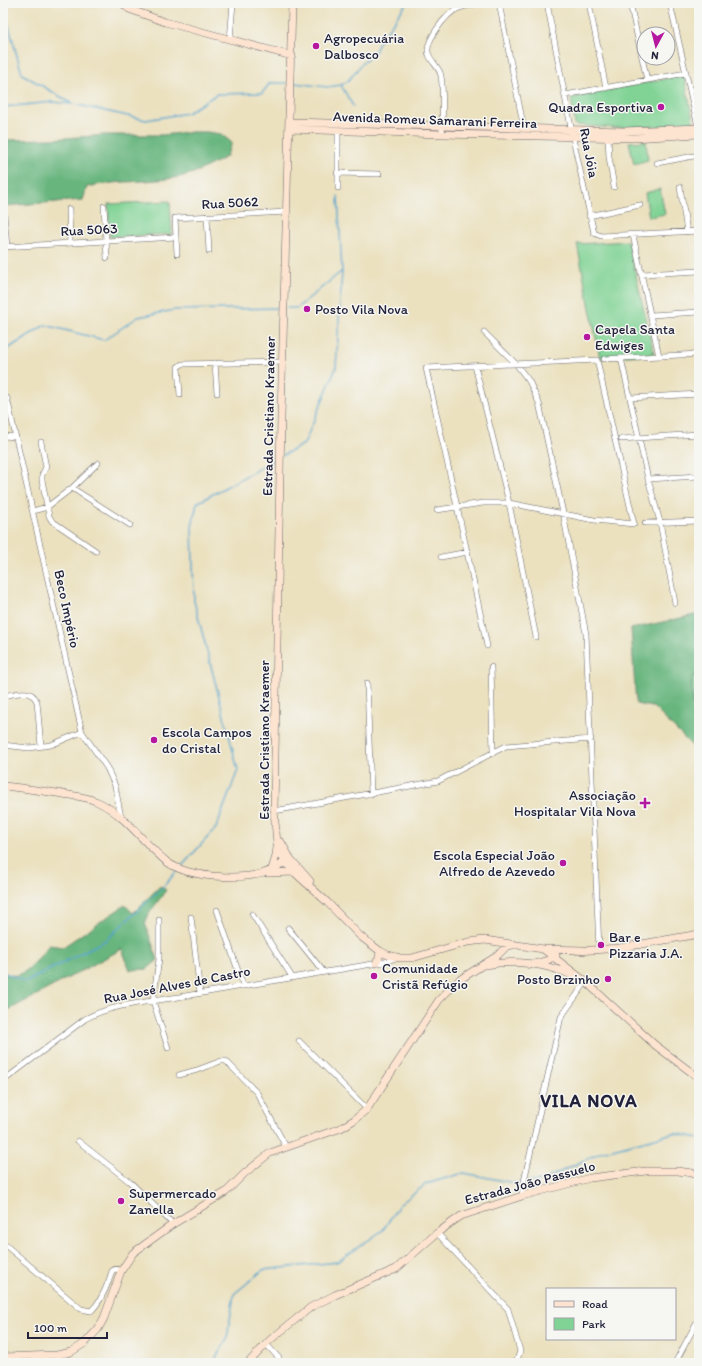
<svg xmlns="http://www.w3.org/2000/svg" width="702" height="1366" font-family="Itim,sans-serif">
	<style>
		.green { fill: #81d395; stroke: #527a68 }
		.forest { fill: #68b57e; stroke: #456c5c }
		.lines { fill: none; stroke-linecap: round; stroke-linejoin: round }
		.stream { stroke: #53a3cd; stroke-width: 1.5 }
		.street-casing { stroke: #686569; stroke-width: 6 }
		.secondary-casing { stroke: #686569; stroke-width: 8 }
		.street { stroke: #fff; stroke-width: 5 }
		.secondary { stroke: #fde4d0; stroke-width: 7 }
		.poi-dot { fill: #b5179e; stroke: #f6f6f2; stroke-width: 1.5 }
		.labels { text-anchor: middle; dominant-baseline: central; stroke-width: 3; stroke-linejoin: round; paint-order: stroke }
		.poi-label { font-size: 14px; fill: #22223b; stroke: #f6f6f2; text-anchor: start }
		.street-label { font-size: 14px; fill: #22223b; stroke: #f6f6f2 }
		.district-label { font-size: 18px; font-weight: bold; letter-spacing: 1px; fill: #22223b; stroke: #f6f6f2 }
	</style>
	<rect width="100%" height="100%" fill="#f6f6f2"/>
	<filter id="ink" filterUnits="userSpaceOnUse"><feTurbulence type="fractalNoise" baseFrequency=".025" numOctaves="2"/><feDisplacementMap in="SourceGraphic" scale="8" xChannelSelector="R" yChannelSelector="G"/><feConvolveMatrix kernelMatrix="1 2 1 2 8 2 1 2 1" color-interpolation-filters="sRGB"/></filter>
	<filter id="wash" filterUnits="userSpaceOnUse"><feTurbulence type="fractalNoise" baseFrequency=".012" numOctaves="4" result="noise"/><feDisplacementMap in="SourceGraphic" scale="16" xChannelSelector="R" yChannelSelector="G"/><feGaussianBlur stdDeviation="0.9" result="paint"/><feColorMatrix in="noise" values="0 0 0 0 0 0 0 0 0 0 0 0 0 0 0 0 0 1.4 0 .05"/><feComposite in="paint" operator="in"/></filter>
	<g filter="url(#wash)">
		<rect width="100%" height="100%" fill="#ebe1bf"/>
		<path class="green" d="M684,75L694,125L615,128L575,125L571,98Z
			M646,141L648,160L634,164L629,142Z
			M660,189L665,214L649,217L645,193Z
			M170,201L172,234L110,237L108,204Z
			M628,241L654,354L600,358L577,244Z
			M699,673V708L692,706V677Z"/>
		<path class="forest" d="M192,132H207L221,134L232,143L226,157C214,163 201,171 187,175C155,184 120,179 87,187L83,200L3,206V140L52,139L105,135H162Z
			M699,614V673L692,677V705L699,708V750L695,749L653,707L636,704L631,629Z
			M160,886L166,890L150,912L145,923L158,960L147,969L130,970L122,949L3,1013V973C24,983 37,959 49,945L63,947L125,905L133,913Z"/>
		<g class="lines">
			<path class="stream" d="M3,5L22,74L73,104
				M295,83L327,87L341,85L348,81L364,61L375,52L379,42L407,3
				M341,85L353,106
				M3,107L53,102L73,104L146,120L187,113L217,94L262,93L270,83H287
				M286,308H297L342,271
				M3,352L45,325L104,340L138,317L175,310L282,308
				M283,455L304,444L336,368L342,271L338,196
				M181,867L216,828L238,770L194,601L192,527L197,503L278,458
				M3,972L26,982L106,940L161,889L177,871
				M213,1363L227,1339L234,1294L263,1270L337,1262L383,1230L399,1205L426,1184L464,1173L514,1183L536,1182L544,1180L601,1152L674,1133L699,1138"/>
		</g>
	</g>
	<g filter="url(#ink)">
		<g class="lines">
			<defs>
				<path id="street" d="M499,3L524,129
					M547,3L574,143L594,233L601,236L699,231
					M589,3L606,88
					M630,3L647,80
					M670,3L699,131
					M230,40L233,3
					M565,95L686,73
					M442,134C442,117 444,93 441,76C440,68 432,63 429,55C423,43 446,14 457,9C464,6 472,5 478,3
					M608,138L609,157L614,187
					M657,163L699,155
					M337,173L379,174
					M680,187L687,232
					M338,188V131
					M104,206L107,258
					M69,209L70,243
					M4,214L7,247
					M207,216L209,251
					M589,216L640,205
					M633,235L659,356
					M3,247L176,237
					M177,254L175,218L287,212
					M642,274L699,271
					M651,315L699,312
					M484,332L516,364L529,381L539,403L563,513L586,634L599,949
					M621,358L648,479L660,522L675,603
					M604,359L699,354
					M215,363L217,393
					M475,366L509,503L536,637
					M180,395L178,367L182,364L283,362
					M7,398L82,732L107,768L115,786L121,817
					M630,398L699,394
					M3,436L16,437
					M621,439L699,434
					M41,442L46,467L42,475V480L49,516L52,521L96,551
					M648,479L699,476
					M72,488L130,525
					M437,510L483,503H509L594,520L634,524L597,360L426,368C447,461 468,553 487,646
					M33,511L47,507L72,488L98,463
					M645,523L699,521
					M441,557L468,552
					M491,667L493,753
					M367,683L371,794
					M3,696C11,695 28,689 33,696C35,697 36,700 37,702L41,746
					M3,745L29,748L51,745L82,732
					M274,811L438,781L506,746L591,739
					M217,910L243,985
					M252,914L292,977
					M191,917L200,993
					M159,920V959L153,1001L168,1048
					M288,928L323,971
					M299,1041L367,1109
					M179,1075L197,1070L221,1061H226L257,1093L286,1147
					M3,1081L85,1019C112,1004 149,1002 179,997C247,985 316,974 384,962L396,958
					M78,1141L130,1182L173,1224
					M522,1196L524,1181L561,1017L586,982
					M437,1233L508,1309L520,1351L516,1363
					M3,1243L81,1309L91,1311C99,1304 105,1291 109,1280C110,1278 111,1274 112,1271C115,1268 118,1269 121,1271
					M266,1344L279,1358V1363
					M675,1363L699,1318"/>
				<path id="secondary" d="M122,3L129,9L165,22L292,56
					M292,3L281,417L277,641L274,811L277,843L280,852L285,862L294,872L327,902L360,936L380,951L388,955L400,958H412L468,942L485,940L543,949L583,950
					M290,122L624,131L699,128
					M289,129L442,134L633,138L699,134
					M3,786C23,788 43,791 63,794C75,796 88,797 98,802C127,816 143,843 167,862C189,878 238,880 264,873C274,870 282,864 290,858
					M281,842L290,858L310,881
					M272,869L276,856L277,847
					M269,873L294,872
					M543,949L586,982L655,1045L699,1078
					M578,951L619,948L699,934
					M376,963L379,958L380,951
					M486,965C514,959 548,964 574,976
					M530,965L548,960L556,955
					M3,1357L57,1355L71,1352L85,1343L98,1329L104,1318L121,1271L133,1253L173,1224L226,1192L245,1173L270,1153L341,1128L354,1120L367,1109L439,1000L459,980L497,956L507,946L513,945
					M248,1363L270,1340L311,1307L335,1295L396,1269L437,1233L461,1216L522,1196L590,1178L646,1171H678L692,1173L699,1176"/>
			</defs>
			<use href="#street" class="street-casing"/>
			<use href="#secondary" class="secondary-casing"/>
			<use href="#street" class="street"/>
			<use href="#secondary" class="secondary"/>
		</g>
	</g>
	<g class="poi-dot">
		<circle cx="316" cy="46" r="4"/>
		<circle cx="661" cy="107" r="4"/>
		<circle cx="307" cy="309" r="4"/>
		<circle cx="587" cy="337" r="4"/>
		<circle cx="154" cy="740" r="4"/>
		<path d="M643 797h4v4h4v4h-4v4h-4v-4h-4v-4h4z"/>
		<circle cx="563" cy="863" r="4"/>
		<circle cx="601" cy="945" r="4"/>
		<circle cx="374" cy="976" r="4"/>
		<circle cx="608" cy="979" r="4"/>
		<circle cx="121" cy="1201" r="4"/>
	</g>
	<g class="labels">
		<g class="poi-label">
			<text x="324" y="38">Agropecuária<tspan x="324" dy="16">Dalbosco</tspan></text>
			<text x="653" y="107" text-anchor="end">Quadra Esportiva</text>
			<text x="315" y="309">Posto Vila Nova</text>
			<text x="595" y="329">Capela Santa<tspan x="595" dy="16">Edwiges</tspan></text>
			<text x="162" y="732">Escola Campos<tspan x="162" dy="16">do Cristal</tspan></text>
			<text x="636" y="795" text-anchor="end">Associação<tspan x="636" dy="16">Hospitalar Vila Nova</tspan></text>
			<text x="555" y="855" text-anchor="end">Escola Especial João<tspan x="555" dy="16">Alfredo de Azevedo</tspan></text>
			<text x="609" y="937">Bar e<tspan x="609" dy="16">Pizzaria J.A.</tspan></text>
			<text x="382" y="968">Comunidade<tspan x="382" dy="16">Cristã Refúgio</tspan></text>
			<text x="600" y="979" text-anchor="end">Posto Brzinho</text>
			<text x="129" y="1193">Supermercado<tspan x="129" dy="16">Zanella</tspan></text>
		</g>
		<g class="street-label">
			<text transform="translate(435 120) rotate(2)">Avenida Romeu Samarani Ferreira</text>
			<text transform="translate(589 153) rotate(79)">Rua Jóia</text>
			<text transform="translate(230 203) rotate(-3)">Rua 5062</text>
			<text transform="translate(89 230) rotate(-3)">Rua 5063</text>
			<text transform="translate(269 416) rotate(-89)">Estrada Cristiano Kraemer</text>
			<text transform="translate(67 609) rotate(78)">Beco Império</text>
			<text transform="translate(264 740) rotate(-90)">Estrada Cristiano Kraemer</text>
			<text transform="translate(177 985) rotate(-11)">Rua José Alves de Castro</text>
			<text transform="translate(530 1183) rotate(-15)">Estrada João Passuelo</text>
		</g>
		<g class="district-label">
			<text x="589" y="1101">VILA NOVA</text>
		</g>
	</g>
	<rect width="702" height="1366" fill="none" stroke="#f6f6f2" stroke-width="16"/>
	<rect x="546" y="1288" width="130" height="52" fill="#f6f6f2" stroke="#a1a1a9"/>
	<rect x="554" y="1301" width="20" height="6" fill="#fde4d0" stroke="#a1a1a9"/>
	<text x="582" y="1308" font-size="12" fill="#22223b">Road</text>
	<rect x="554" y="1318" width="20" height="12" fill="#81d395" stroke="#a1a1a9"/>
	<text x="582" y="1328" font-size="12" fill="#22223b">Park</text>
	<g transform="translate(656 46) rotate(187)"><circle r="19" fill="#f6f6f2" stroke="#a1a1a9"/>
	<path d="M0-3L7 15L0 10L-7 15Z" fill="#b5179e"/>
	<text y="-6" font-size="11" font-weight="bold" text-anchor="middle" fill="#22223b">N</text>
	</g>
	<path d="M28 1332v6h79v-6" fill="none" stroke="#22223b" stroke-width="2"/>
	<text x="34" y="1332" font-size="12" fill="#22223b" stroke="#f6f6f2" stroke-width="3" paint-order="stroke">100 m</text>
</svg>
